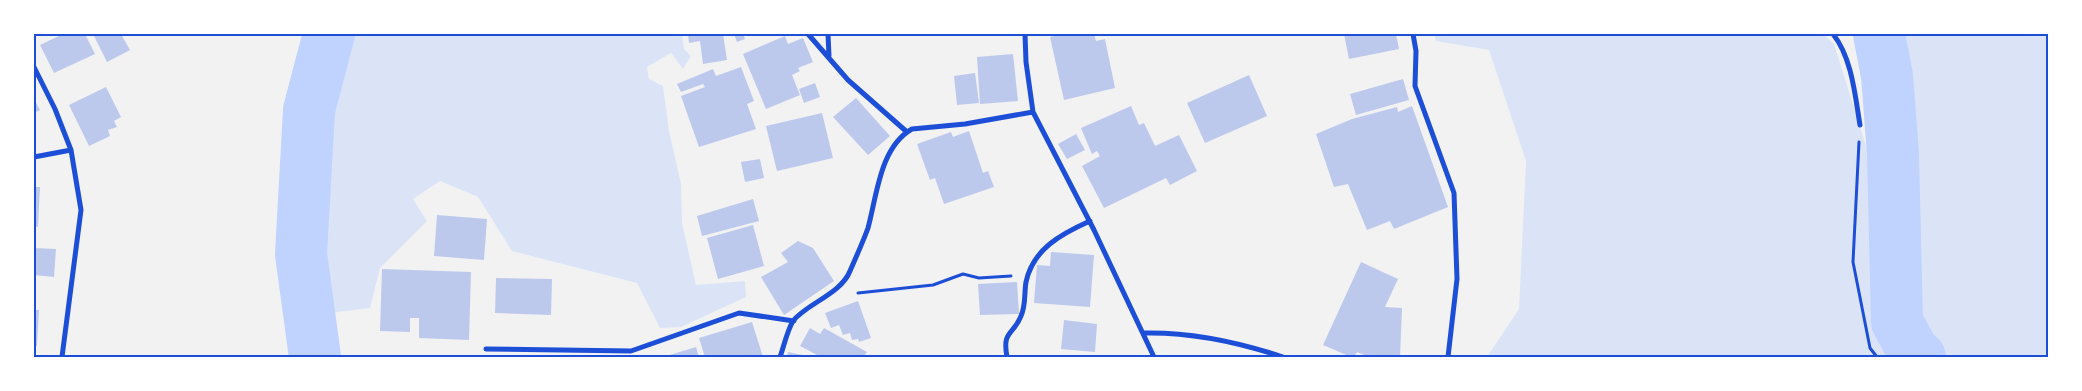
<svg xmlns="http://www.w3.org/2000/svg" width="2082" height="391" font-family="'Golos Text',sans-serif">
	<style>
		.green { fill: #dbe4f7 }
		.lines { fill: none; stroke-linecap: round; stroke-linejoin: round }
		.river { stroke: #bfd3fe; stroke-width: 52 }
		.building { fill: #bdc9ec }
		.path { stroke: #1d4ed8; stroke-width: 3 }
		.minor { stroke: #1d4ed8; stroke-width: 5 }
		.neatline { fill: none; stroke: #1d4ed8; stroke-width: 2 }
	</style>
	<rect width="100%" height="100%" fill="#f2f2f2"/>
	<path class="green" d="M327,34H682L684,49L691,56L683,69L671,53L647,67L649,79L663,86L669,131L681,184L682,223L696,285L745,281L746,297L681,327L660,328L637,283L512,251L478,197L440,181L413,199L427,221L380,268L370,308L314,315L296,289L304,144Z
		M1434,34H1823L1834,44L1872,165L1894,68L1883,34H2048V357H1487L1519,309L1526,161L1489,50L1436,41Z"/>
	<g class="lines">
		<path class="river" d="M1879,34L1887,76L1893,154L1897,322L1913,351L1920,357
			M315,357L301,254L309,110L329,34"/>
	</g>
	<path class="building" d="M63,34H85L95,54L54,73L40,45Z
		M93,34H121L130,50L107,62Z
		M688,34H723L727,60L703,64L700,41L689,43Z
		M734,34H743L745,39L737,42Z
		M1063,34H1094L1096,41L1105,39L1115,88L1064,100L1050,37Z
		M1344,34H1396L1399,49L1349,59Z
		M785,36L788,44L803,38L813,62L798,68L800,71L792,75L800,95L766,109L743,54Z
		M1013,54L1018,101L980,104L977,57Z
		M741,67L754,101L747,104L756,129L699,147L681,96L705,87L703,84L681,92L677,84L713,69L716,76Z
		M975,73L979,103L957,105L954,76Z
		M1249,75L1267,116L1205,143L1187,103Z
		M1403,79L1409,100L1356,115L1350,94Z
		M815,83L820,97L804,103L799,89Z
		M106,87L121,117L114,121L117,127L108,130L110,136L89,146L69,105Z
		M856,98L890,136L868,155L833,117Z
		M34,99L40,110L34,113Z
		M1131,106L1139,125L1144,123L1155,146L1179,135L1197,171L1170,185L1166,178L1104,208L1082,166L1100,156L1097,151L1092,154L1081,128Z
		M1412,106L1448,207L1394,229L1390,221L1367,230L1348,184L1334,187L1316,134L1352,119L1397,107L1398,112Z
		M822,113L833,158L777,171L766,126Z
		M969,131L983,173L988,171L994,187L944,204L935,178L930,180L917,144L951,132L953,137Z
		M1076,134L1085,150L1067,159L1058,144Z
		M760,159L764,178L745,182L741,162Z
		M34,187H40L38,227L34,226Z
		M753,199L759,221L702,236L697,216Z
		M437,215L487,219L484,260L434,256Z
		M753,225L764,266L718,279L707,238Z
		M798,241L813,248L834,281L784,315L761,277L788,262L781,253Z
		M34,248L56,249L54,277L34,275Z
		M1051,252L1094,255L1090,307L1034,303L1037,265L1050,266Z
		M1361,262L1398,279L1385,307L1402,308L1400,357H1369L1357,352L1354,357H1351L1323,345Z
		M382,269L471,272L469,340L419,338V318H410V332L380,331Z
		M496,278L552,279L551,315L495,313Z
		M1017,282L1019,314L980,315L978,284Z
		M858,301L871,338L859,342L858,339L852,340L850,333L843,335L839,325L831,328L825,313Z
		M34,310H39L37,346H34Z
		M1064,320L1097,324L1095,352L1061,349Z
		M752,322L763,357H705L699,338Z
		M810,328L820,334L824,328L867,352L863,357H826L822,355L821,357L800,346Z
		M696,347L699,357H663Z
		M788,352L807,356V357H787Z"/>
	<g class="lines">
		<path class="path" d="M1859,142L1853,262L1870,348L1877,357
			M858,293L933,285L963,274L979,278L1011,276"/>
		<path class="minor" d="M808,34L848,80L907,132
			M828,34L829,56
			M1413,34L1416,51L1415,86L1454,193L1457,279L1448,357
			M1833,34C1852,58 1855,95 1860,125
			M34,67L55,109L71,150L81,210L62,357
			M1033,112L1094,230L1154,357
			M34,157L71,150
			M1144,333C1192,332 1238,342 1283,357
			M486,349L631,351L739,313L794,321
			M780,357C784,346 787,331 793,321C806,304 841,294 850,271C856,257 863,242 868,228C877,195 880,147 912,129L965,124L1033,112L1026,62L1025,34
			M1007,357C1002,330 1013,336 1021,316C1026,305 1024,294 1026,282C1033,249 1061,234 1090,221"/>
	</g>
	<rect width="2082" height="391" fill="none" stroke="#ffffff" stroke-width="70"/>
	<rect x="35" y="35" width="2012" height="321" class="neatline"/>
</svg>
